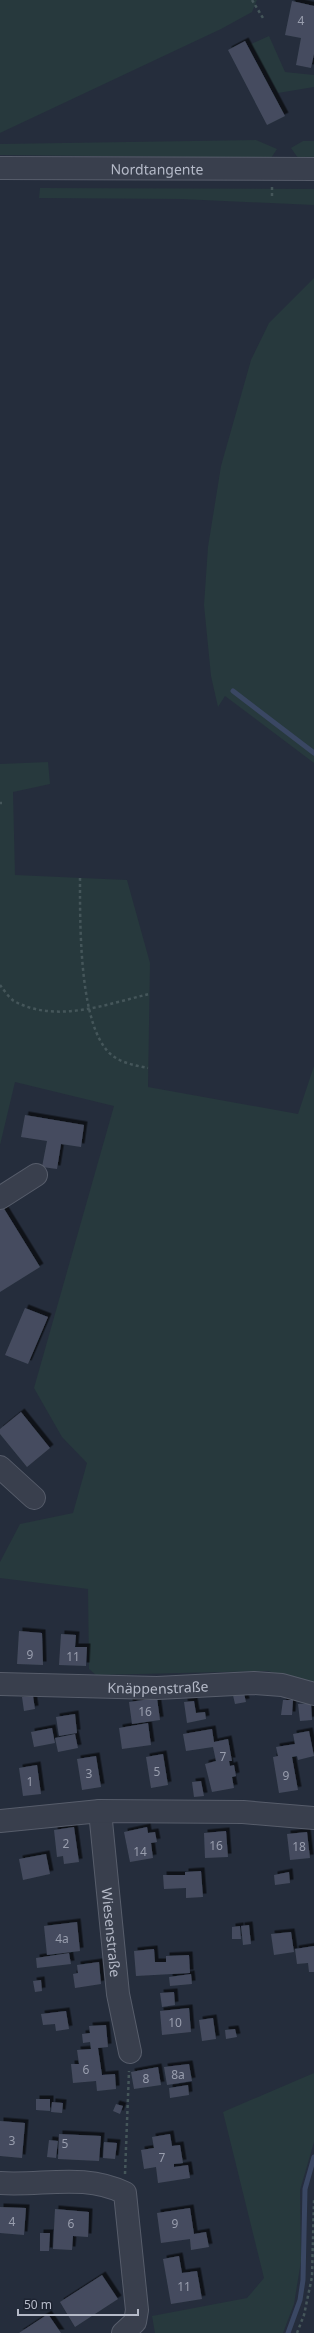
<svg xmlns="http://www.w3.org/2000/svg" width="314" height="2333" font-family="'Noto Sans',sans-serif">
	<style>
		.green { fill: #27393d }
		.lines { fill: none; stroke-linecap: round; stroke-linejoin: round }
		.stream { stroke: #3a4763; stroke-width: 5 }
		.building { fill: #454c5e; filter: url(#shadow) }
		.minor-casing { stroke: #575d6b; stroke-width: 24 }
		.path { stroke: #45565a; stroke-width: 2.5; stroke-dasharray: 3 3; stroke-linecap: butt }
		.minor { stroke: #393f4d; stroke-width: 22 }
		.labels { text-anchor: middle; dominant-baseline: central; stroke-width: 3.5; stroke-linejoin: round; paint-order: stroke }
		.number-label { font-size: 12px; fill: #999eae }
		.street-label { font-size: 14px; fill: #b5bac8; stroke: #1e2432 }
	</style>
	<defs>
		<filter id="shadow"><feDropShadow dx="3.5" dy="-3.5" stdDeviation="0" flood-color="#0009"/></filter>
	</defs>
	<rect width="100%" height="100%" fill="#252d3c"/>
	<path class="green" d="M0,0H257L252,12L221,29L0,133Z
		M269,36L285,72L314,75V87L278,93L251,44Z
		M256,140L277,149L271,158L0,155V144Z
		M303,141H314V159L298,158L291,148Z
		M40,188L314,189V205L181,199L39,198Z
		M314,278V763L225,696L218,707L211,676L204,605L208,547L221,466L251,360L269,323Z
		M48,762L50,784L13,792L15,875L127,880L150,963L148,1087L298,1114L314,1066V1685L268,1671L96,1675L89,1669L88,1589L0,1578V1562L20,1524L73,1513L87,1463L62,1437L34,1388L114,1106L15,1082L0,1145V764Z
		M314,2073V2142L300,2190L301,2261L294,2304L283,2333H155L152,2316L247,2298L264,2278L223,2112Z"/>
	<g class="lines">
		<path class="stream" d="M233,691L314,753
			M288,2333L300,2300L303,2280L305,2189L314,2157"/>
	</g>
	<path class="building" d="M292,1L314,6V54L311,68L296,65L301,38L285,35Z
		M245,41L285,116L267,125L228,50Z
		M25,1115L84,1125L81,1147L61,1144L57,1169L42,1167L47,1141L21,1137Z
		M3,1207L40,1267L0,1292V1209Z
		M25,1308L48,1317L28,1364L5,1355Z
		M21,1412L50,1448L27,1467L0,1434V1429Z
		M19,1631L42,1633L43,1665L17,1664Z
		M61,1634L76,1635L75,1647H87L86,1666L59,1665Z
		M243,1689L246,1702L235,1704L232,1691Z
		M33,1696L35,1709L24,1711L22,1697Z
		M157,1698L160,1720L132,1724L129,1702Z
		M283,1700H293L292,1715H281Z
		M194,1701L196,1713L205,1712L206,1719L187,1723L184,1702Z
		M311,1703L312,1720L300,1721L298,1704Z
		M75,1714L77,1733L59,1736L56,1717Z
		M148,1723L151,1745L122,1749L119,1728Z
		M52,1728L55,1743L34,1747L31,1732Z
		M212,1729L214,1742L228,1739L232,1761H229L230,1766L234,1765L236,1776L232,1777L234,1788L212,1792L205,1764L216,1761L213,1747L186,1751L183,1734Z
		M309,1731L314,1756L298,1760L297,1756L292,1757L298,1790L279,1793L273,1757L278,1756L276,1747L295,1744L293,1734Z
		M75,1734L78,1748L58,1752L55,1738Z
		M163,1754L168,1785L151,1788L146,1757Z
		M96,1756L101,1787L82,1790L77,1759Z
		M37,1765L41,1794L23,1796L19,1768Z
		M201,1781L204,1796L194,1797L192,1782Z
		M74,1827L79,1862L64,1864L63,1856L57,1857L54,1830Z
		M147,1827L148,1833L155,1832L157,1842L151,1843L153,1858L130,1862L124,1832Z
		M226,1831L228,1857L205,1858L204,1833Z
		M307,1832L310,1858L290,1860L287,1834Z
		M46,1854L50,1874L23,1880L19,1859Z
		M201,1871L203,1897L186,1898V1888L164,1889L163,1875H185V1872Z
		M289,1872L290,1883L275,1885L274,1875Z
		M77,1922L80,1951L47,1955L44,1926Z
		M249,1925L251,1944L243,1945L241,1926Z
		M240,1926L241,1939H232V1927Z
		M291,1932L294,1952L274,1955L271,1934Z
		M314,1946V1972H309L308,1963L297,1964L295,1949Z
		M154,1949L155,1962H166V1956L189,1955L190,1973L136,1976L134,1951Z
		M69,1953L71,1964L37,1968L36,1958Z
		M99,1962L101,1984L75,1988L73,1974L78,1973L77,1965Z
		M191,1974L192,1984L170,1986L169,1977Z
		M41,1980L42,1991L35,1992L33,1981Z
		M174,1992L175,2005L162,2007L160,1993Z
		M189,2008L191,2032L162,2035L160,2011Z
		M66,2011L69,2029L56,2031L55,2024L43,2025L41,2014Z
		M213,2018L216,2039L202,2041L199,2020Z
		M106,2025L108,2047L98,2048L102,2075L115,2074L116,2089L97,2091L96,2081L73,2083L71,2064H79L77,2050L91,2049L90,2042L83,2043L82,2034L90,2033L89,2026Z
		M235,2029L237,2037L226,2039L225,2030Z
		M189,2064L192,2081L167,2085L164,2067Z
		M158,2067L161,2085L134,2089L131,2072Z
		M188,2085L189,2095L170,2098L169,2088Z
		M36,2099H50V2111L36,2110Z
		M52,2102L63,2103L62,2113L51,2112Z
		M116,2104L123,2106L120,2114L113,2111Z
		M0,2121L25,2123L22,2158L0,2156Z
		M59,2134L101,2136L99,2161L58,2159Z
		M170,2134L172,2146L180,2145L183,2163L174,2164V2167L188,2165L190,2178L158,2183L156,2167L144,2169L141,2150L154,2148L152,2137Z
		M49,2140L58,2141L56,2158L47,2157Z
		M104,2142L117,2143L115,2159L103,2158Z
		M0,2207L26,2208L24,2235L0,2233Z
		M190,2208L194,2234L206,2232L209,2247L191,2250L190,2239L161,2243L157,2213Z
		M55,2209L89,2212L88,2237L73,2236L72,2250L53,2249Z
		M40,2233H50L49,2251H40Z
		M179,2256L182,2273L197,2271L202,2299L171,2304L163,2259Z
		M102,2275L118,2299L75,2327L60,2302Z
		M48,2314L61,2333H19Z"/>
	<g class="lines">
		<defs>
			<g id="minor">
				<path id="s1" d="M0,168L314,169"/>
				<path d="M0,1198L36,1175"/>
				<path d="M0,1467L34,1498"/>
				<path id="s2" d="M0,1684L157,1688L254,1683L282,1685L314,1694"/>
				<path id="s3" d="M100,1811L118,1994L130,2052"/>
				<path d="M0,1821L100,1811L243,1812L314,1818"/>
				<path d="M0,2183C43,2186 84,2173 125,2193L137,2310L135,2322L123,2333"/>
			</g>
		</defs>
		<use href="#minor" class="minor-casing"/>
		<path class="path" d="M252,0L263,18
			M272,196V187
			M0,803H2
			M80,878C80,921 79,1014 105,1048C115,1062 133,1065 148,1068
			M0,985C4,990 9,998 14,1001C56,1024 107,1004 149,994
			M125,2174L129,2071
			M297,2333L304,2315L312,2277L314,2200"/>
		<use href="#minor" class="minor"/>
	</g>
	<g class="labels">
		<g class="number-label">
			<text x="301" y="20">4</text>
			<text x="30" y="1654">9</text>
			<text x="73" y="1656">11</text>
			<text x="145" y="1711">16</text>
			<text x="223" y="1756">7</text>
			<text x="157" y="1771">5</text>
			<text x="89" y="1773">3</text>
			<text x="286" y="1775">9</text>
			<text x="30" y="1781">1</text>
			<text x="66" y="1843">2</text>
			<text x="216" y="1845">16</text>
			<text x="299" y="1846">18</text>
			<text x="140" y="1851">14</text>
			<text x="62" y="1938">4a</text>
			<text x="175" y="2022">10</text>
			<text x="86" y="2069">6</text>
			<text x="178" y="2074">8a</text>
			<text x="146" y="2078">8</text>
			<text x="12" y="2140">3</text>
			<text x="65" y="2143">5</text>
			<text x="162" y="2157">7</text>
			<text x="12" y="2221">4</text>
			<text x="71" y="2223">6</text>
			<text x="175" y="2223">9</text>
			<text x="184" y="2286">11</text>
		</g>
		<g class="street-label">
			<text stroke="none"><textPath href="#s1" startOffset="157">Nordtangente</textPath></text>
			<text stroke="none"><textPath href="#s2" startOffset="158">Knäppenstraße</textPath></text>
			<text stroke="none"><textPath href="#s3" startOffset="122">Wiesenstraße</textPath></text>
		</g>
	</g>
	<path d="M18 2309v6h120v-6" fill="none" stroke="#b5bac8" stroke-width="2"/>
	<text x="24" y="2309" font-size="12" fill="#b5bac8" stroke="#1e2432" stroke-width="3" paint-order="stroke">50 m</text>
</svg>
